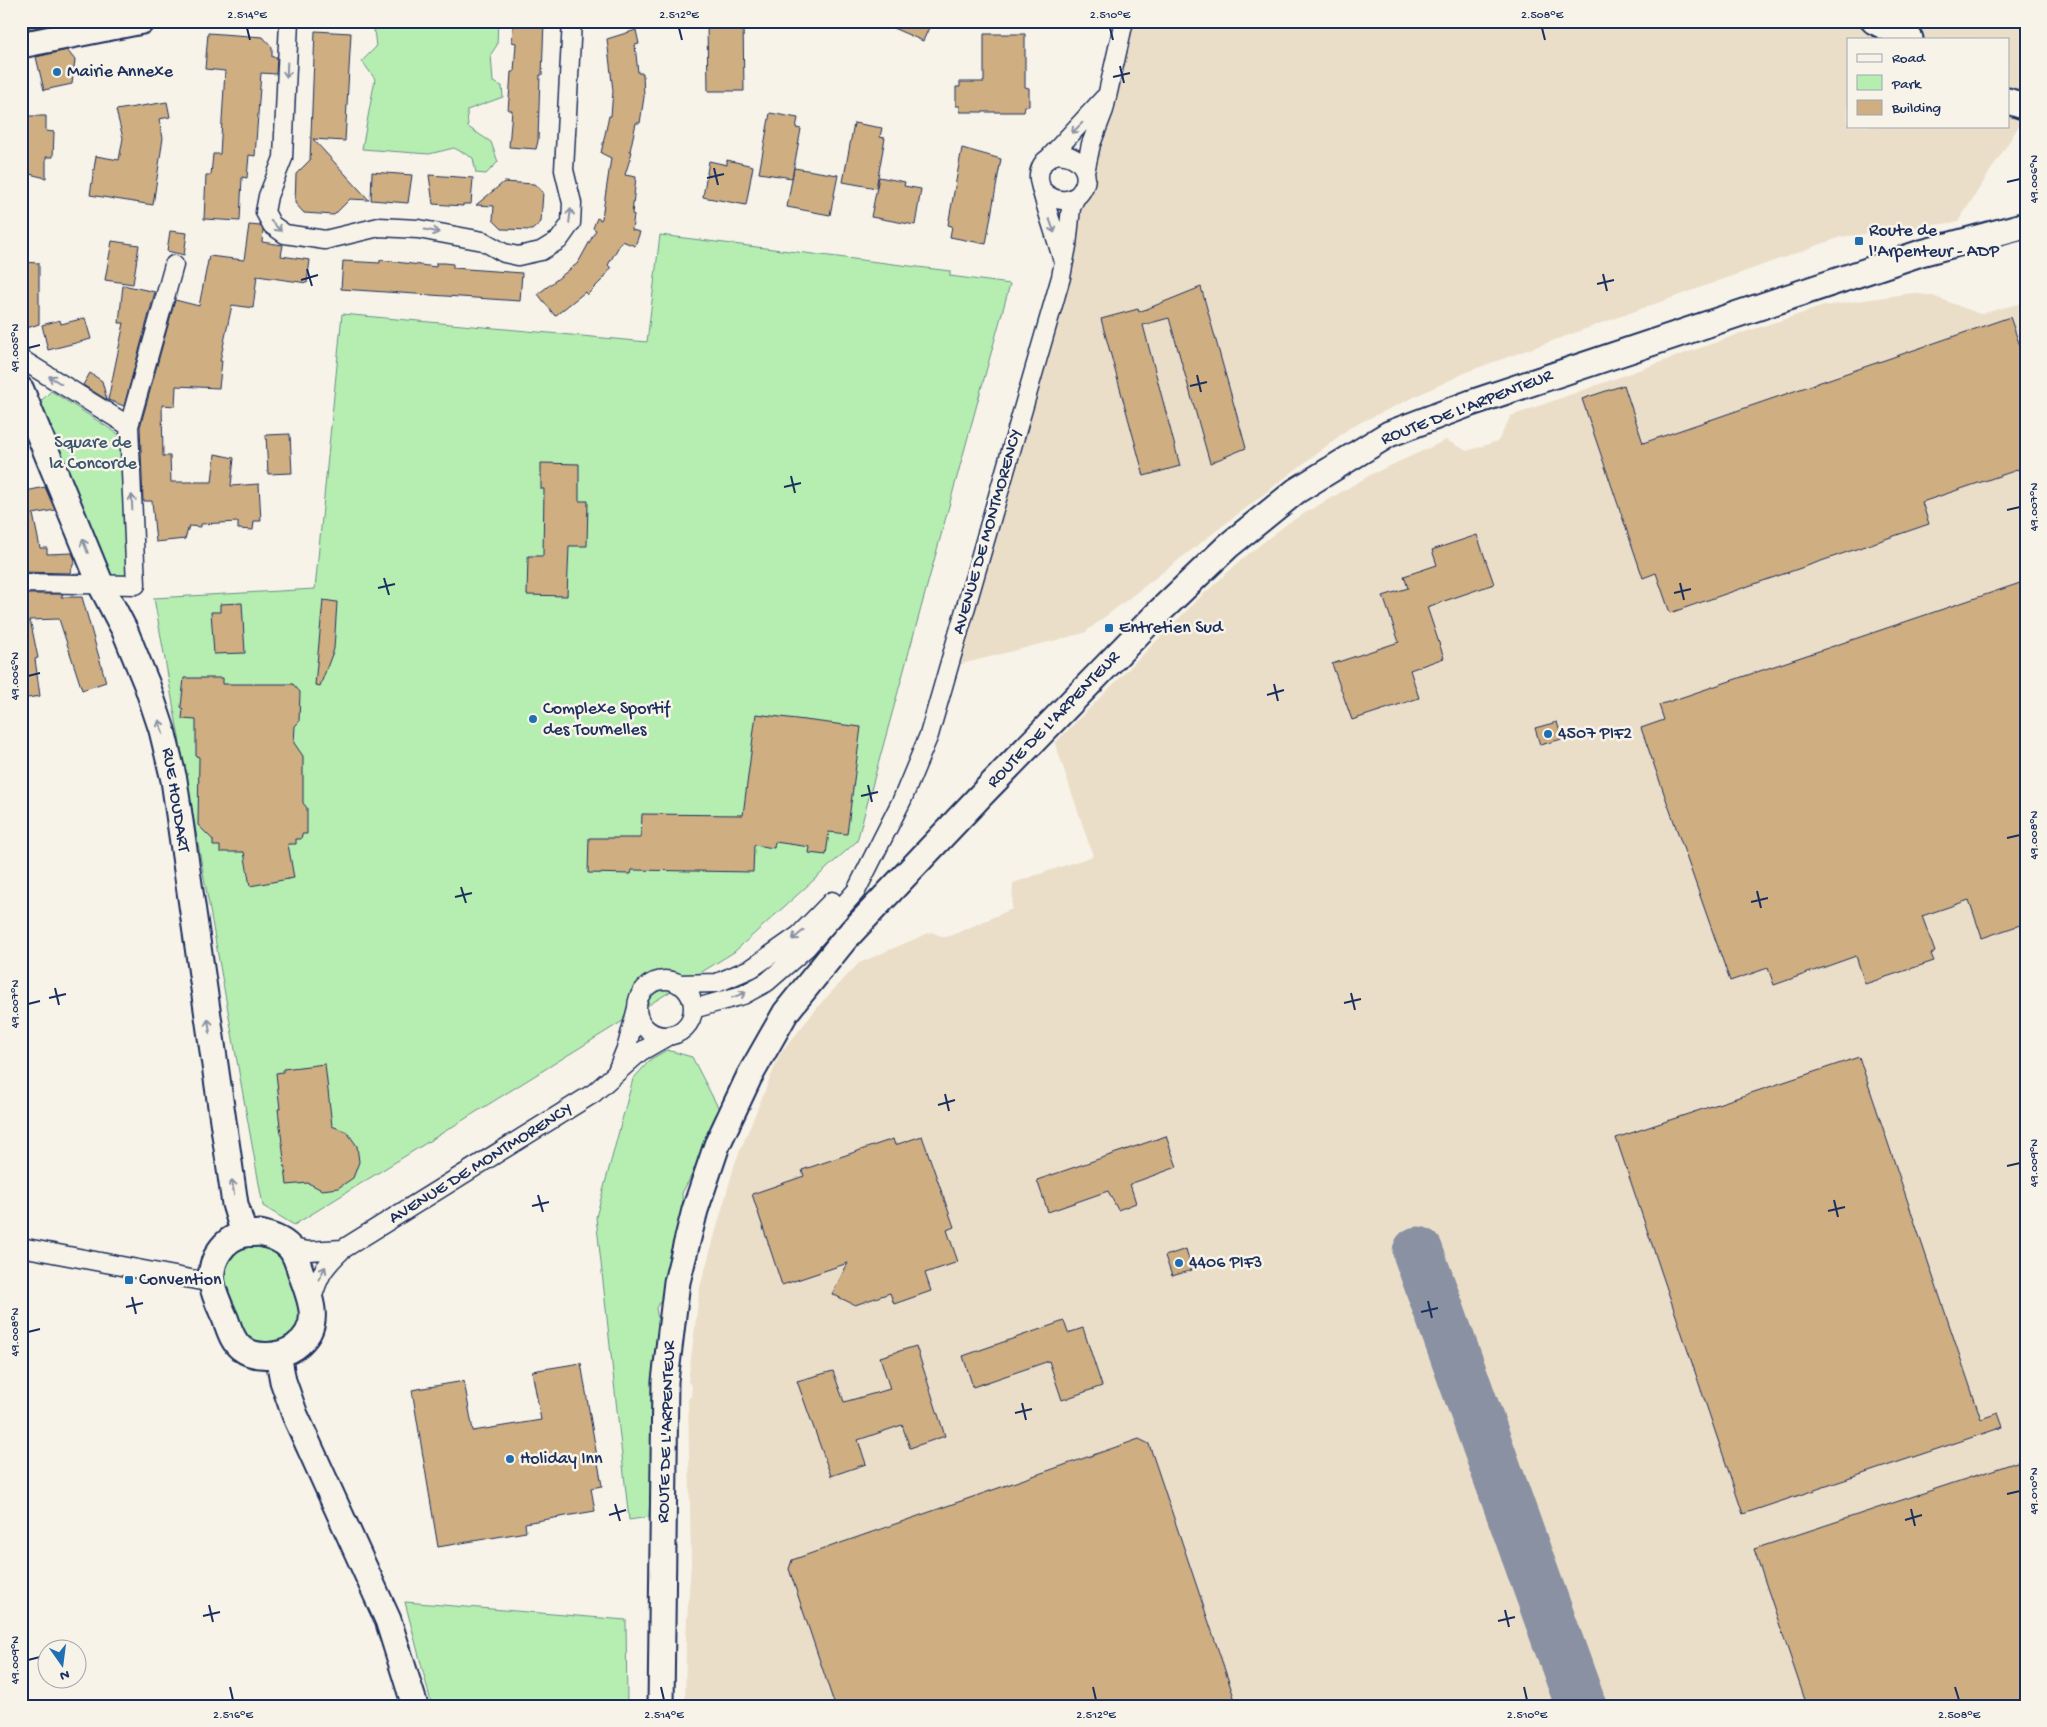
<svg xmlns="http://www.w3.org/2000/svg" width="2047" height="1727" font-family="'Gochi Hand',sans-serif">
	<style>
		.built { fill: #ebdec9; fill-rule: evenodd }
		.green { fill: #b6eeb1; stroke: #688e88 }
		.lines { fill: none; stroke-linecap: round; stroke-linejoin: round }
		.taxiway { stroke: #8991a3; stroke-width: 51 }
		.building { fill: #cfae82; stroke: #1b2f5e }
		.street-casing { stroke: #1b2f5e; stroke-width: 21 }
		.secondary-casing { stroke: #1b2f5e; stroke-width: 29 }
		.street { stroke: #f7f3e8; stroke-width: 18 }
		.secondary { stroke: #f7f3e8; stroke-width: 25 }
		.oneway { stroke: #8991a3 }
		.ticks { fill: none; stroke: #1b2f5e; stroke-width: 2 }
		.poi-dot { fill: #1f6fb2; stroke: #f7f3e8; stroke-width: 2 }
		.labels { text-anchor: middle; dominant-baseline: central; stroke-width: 5; stroke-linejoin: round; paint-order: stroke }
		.poi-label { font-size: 18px; fill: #1b2f5e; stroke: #f7f3e8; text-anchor: start }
		.street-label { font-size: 18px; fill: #1b2f5e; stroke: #f7f3e8 }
		.park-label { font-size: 18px; fill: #3a556f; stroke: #f7f3e8 }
		.neatline { fill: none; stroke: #1b2f5e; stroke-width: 2 }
		.ticks-label { font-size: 12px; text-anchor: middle; fill: #1b2f5e }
	</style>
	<rect width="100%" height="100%" fill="#f7f3e8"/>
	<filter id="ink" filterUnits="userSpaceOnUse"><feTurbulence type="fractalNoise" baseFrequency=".02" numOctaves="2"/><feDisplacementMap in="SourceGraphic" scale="10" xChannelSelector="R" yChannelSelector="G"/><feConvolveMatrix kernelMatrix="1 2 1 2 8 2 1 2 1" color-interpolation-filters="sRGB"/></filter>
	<g filter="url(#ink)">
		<path class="built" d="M1130,21H2026V115L1958,222L1841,237L1469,371L1351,427L1084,633L954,666ZM1848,39H2008V126H1848Z
			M1912,293L1933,296L1980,314L2026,302V1706H685L686,1634L691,1563L688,1399L691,1396L692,1386L688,1382L700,1287L735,1163L780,1054L822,1002L859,963L931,932L944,937L950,936L1012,909L1013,883L1093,856L1055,743L1197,600L1247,555L1288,523L1372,474L1446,440L1467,451L1498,441L1511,416L1733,336L1824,306Z"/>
		<path class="green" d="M373,21H498L497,45L491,54L493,82L502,86L503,97L467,110L468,127L491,142L498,162L486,174L476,173L473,158L454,148L429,154L362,149L375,79L362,61L376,47Z
			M660,235L950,271V276L1010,284L857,841L734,952L294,1225L263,1206L154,598L315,589L342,314L647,342Z
			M51,391L123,437L132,580L112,578L39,403Z
			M667,1050L692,1057L723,1117L682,1193L684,1232L676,1278L656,1308L661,1340L654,1401L649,1517L629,1520L596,1217L633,1079L651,1059Z
			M250,1241L282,1253L304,1303L299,1329C278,1345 263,1353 242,1330L222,1280L223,1260Z
			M405,1602L626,1620L627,1706H432Z"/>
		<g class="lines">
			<path class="taxiway" d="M1418,1252L1581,1706"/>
		</g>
		<path class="building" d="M28,21H50L51,24L30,29Z
			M517,21H544L542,75H540L538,141L536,149L509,147L512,110H508L510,87L511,72H514L516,43L512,42L513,26H516Z
			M707,21H743L744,91H708Z
			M877,21H932L923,41Z
			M636,30L639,44L635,45L638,73H643L644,97L640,123H636L630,151L632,152L625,175L636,177L632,214L634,215L632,230L640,232L635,246L622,241L608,265L611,268L603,279L587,295L585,292L555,316L538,294L578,263L596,230L593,228L597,218L601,220L602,218L611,158L601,153L609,116H611L613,91L607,39Z
			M315,31L351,33L345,141L313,139L369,200L350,199L334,215L304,213L295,203L296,174L310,160Z
			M208,33L263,37L272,47V57H277L276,74L261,73L255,156L249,155L247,178L242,177L240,221L204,219L206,175H211L213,154H220L225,71L205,69Z
			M984,34H1025V87L1029,88V106H1025L1024,112H960V106H956V87H960V82H984Z
			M67,50L75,60L72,84L44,90L36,57Z
			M167,102L170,117L159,119L163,138L153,205L90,195L96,156L119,160L123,138L116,110Z
			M770,113L798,118L796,128L801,129L792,178L759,173Z
			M21,116H46V131L54,132L53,157H46V178L21,172Z
			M854,123L882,128L880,137L885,138L876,188L843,182Z
			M962,148L1001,159L986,244L950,237L952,226L948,225Z
			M727,160L753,166L746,205L703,197L709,161L727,165Z
			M794,168L838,175L830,215L787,207Z
			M372,172L412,175L408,203L371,200Z
			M429,175L473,178L471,204H463V206L433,204Z
			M879,177L905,182L904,186L921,189L915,225L871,217Z
			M504,182L534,184L543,192L541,222L532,230L502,229L493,220L494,206L476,205Z
			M249,225L260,226L263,230L262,242L283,245L281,256L310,260L307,283L257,276L253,308L232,305L220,361H222L219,388L176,386L175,406L162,405L163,456H170L171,482H212L215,454L234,458L231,486L259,484L261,521H254L253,530L238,529V522L201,524V527L189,526L185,539L156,542L152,501H143L140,427L175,300L199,306L209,256L244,260Z
			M170,231L187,233L184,255L167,251Z
			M112,241L139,245L133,284L105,280Z
			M380,260L436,267V263H445L453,264V268L522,273L520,301L341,289L343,261L380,263Z
			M21,262L39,263V324L21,330Z
			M123,285L155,292L124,406L108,400L124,323H119Z
			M1201,287L1246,448L1210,463L1169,318L1143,325L1180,466L1144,476L1101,319L1138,309L1139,312Z
			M2010,317L2026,363V467L1922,502L1929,524L1670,613L1656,573L1643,578L1582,399L1624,385L1643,443Z
			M85,318L91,339L48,350L42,325L60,320L61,324Z
			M90,373L102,381L107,400L83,385Z
			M290,434L292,473L268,474L266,435Z
			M541,463L579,464V501H588L587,546H569L567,596L527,595L528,556H543L544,489H541Z
			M45,487L55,510L33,514L40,548H47V554L72,553L75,560L70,573L21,572V492Z
			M1477,535L1494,584L1427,607L1444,658L1410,670L1419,698L1352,720L1332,664L1399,642L1383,596L1408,588L1404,576L1437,565L1432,550Z
			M2026,581V923L1982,938L1969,900L1922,916L1935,952L1931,954L1934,961L1865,984L1856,956L1774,985L1768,968L1730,981L1641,728L1664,720L1659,705Z
			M21,594H63L61,597H82L106,682L82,690L59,619L29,620L31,624L38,658L35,659L40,696L21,699Z
			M323,600L337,602L334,649L320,686L315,685Z
			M242,603L245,653L214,654L211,612H220V604Z
			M184,678H223V684H293L300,692L299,722L295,726L294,743L303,756V803L307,808V834H302L301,839H296V844H288L294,878L250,886L244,852H220V846H213V840L198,825L199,757L196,756V720L182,719L183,709L181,707Z
			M756,714L861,727L847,834L829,832L826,855L809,853L810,847L775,842L774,848L754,845L753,872L632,870L631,874L588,873L589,838H641L642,814L743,815Z
			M1557,722L1562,739L1540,745L1535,728Z
			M1859,1057L1981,1419L1998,1413L2003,1427L1743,1514L1616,1138Z
			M325,1064L332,1126L347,1132L357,1146L359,1162L353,1178L338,1188L322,1190L308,1183L287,1185L278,1109H280L276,1073L283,1072V1069Z
			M922,1136L954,1227L947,1230L958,1262L925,1273L931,1291L894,1304L890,1293L855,1305L832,1294L848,1263L782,1285L752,1194L804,1176L802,1170L893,1139L895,1145Z
			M1166,1136L1177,1167L1130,1184L1136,1203L1118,1210L1108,1191L1048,1212L1037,1180Z
			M1186,1249L1192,1270L1172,1276L1165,1256Z
			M1064,1321L1068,1333L1083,1328L1102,1386L1062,1400L1049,1361L973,1387L963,1356Z
			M916,1346L945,1436L910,1448L902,1425L858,1440L866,1464L831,1476L797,1381L833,1371L844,1402L890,1389L880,1357Z
			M581,1363L602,1486L591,1488L595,1511L525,1523L526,1532L438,1547L412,1390L464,1381L473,1431L541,1420L532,1371Z
			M1139,1439L1149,1444L1237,1706H835L789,1569L792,1560Z
			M2026,1459V1706H1807L1754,1549Z"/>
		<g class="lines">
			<defs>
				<path id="street" d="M289,21L283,158L268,196L265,212L272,225L285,234L325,240L379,227L418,229L483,241L504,253L518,256L541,251L559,240L571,223L572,203L564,170L572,21
					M1047,160L1104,98
					M1085,172L1091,144L1104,110L1124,21
					M1043,191C1054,202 1073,205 1082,190C1098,164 1058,140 1042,165C1039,171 1038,178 1040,184C1046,209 1055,233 1062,258
					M21,359L129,426L136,585L21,583
					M129,426L174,265
					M637 1008a28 28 0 1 1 56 0a28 28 0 1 1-56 0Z
					M678,984L717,983L752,968L799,935L832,901
					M693,1009L743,995L767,982L806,948L856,891L902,800L929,735L1061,277L1067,246L1071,208L1076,196
					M617,1071L627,1046L637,1008
					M21,1247L212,1283
					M288,1247L308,1251L343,1249
					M311,1302C319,1275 322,1269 343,1249L594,1093L640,1052L668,1036"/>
				<path id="secondary" d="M1874,21L1910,39
					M21,45L142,21
					M2008,101L2026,107
					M21,390L101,585L125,631L147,685L162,730L174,780L235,1204L244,1234
					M260,1233C271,1236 282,1239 290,1248C296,1255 299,1267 302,1276C312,1303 322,1327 295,1347C281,1357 255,1359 241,1348C232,1341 229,1328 225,1318C220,1307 214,1295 212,1283C209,1261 223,1238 245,1234C249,1233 255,1234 260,1233Z
					M278,1354L283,1381L295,1415L388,1620L415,1706
					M661,1706L665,1381L677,1282L695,1210L717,1145L749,1077L786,1012L845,939L984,792L1157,614L1228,546L1296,491L1389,434L1471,403L1921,253L2026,225"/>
			</defs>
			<use href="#street" class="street-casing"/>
			<use href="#secondary" class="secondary-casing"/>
			<use href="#street" class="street"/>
			<use href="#secondary" class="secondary"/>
		</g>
		<defs><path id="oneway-shaft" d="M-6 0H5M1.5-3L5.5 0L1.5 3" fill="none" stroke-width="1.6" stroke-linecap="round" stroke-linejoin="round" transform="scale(1.25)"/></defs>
		<g class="oneway">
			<use href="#oneway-shaft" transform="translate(287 70) rotate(92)"/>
			<use href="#oneway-shaft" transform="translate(1077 128) rotate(135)"/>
			<use href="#oneway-shaft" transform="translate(570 216) rotate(-83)"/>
			<use href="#oneway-shaft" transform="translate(276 226) rotate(45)"/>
			<use href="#oneway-shaft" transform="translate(1052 226) rotate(70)"/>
			<use href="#oneway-shaft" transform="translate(432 231) rotate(11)"/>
			<use href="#oneway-shaft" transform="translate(55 380) rotate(-148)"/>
			<use href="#oneway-shaft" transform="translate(132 502) rotate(-92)"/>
			<use href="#oneway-shaft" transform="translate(85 546) rotate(-112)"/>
			<use href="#oneway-shaft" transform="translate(161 727) rotate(-107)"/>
			<use href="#oneway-shaft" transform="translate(798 935) rotate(140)"/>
			<use href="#oneway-shaft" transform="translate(739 995) rotate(-20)"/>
			<use href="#oneway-shaft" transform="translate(209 1026) rotate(-98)"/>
			<use href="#oneway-shaft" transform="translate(233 1187) rotate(-98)"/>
			<use href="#oneway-shaft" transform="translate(322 1273) rotate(-62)"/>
		</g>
	</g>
	<path class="ticks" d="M247,28L250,40M679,28L682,40M1110,28L1113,40M1542,28L1545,40M1120,66L1124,83M1113,77L1130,73M714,168L718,185M707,178L724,174M2007,182L2020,179M307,269L312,286M1603,274L1607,291M301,280L318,275M1597,284L1614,280M28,348L40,345M1197,375L1201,392M1190,386L1207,382M791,476L795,493M784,487L801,483M2007,510L2020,507M384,578L389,595M1680,583L1684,600M378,588L395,584M1674,593L1691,589M28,676L40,673M1274,684L1278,701M1267,695L1284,690M868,785L872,802M861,796L878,792M2007,838L2020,835M461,887L466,903M1757,891L1761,908M455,897L472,893M1751,902L1768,898M55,988L59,1005M1351,993L1355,1010M49,998L66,994M1344,1003L1361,999M28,1004L40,1001M945,1094L949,1111M938,1105L955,1100M2007,1166L2020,1163M538,1195L543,1212M1834,1200L1838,1217M532,1206L549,1202M1828,1211L1845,1207M132,1297L136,1314M1428,1301L1432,1318M126,1307L143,1303M1421,1312L1438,1308M28,1332L40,1329M1022,1403L1026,1420M1015,1413L1032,1409M2007,1494L2020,1491M615,1504L620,1521M1911,1509L1915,1526M609,1515L626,1510M1905,1520L1922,1515M209,1605L213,1622M1505,1610L1509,1627M203,1616L220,1612M1498,1621L1515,1617M28,1660L40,1657M230,1687L233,1700M661,1687L664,1700M1093,1687L1096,1700M1524,1687L1527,1700M1955,1687L1959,1700"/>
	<g class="poi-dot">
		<circle cx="57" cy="72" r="5"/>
		<rect x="1854" y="236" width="10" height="10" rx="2.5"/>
		<rect x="1104" y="623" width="10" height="10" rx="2.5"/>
		<circle cx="533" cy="719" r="5"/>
		<circle cx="1548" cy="734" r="5"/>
		<circle cx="1179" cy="1263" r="5"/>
		<rect x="124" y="1275" width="10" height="10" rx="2.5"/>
		<circle cx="510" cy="1459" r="5"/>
	</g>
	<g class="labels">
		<g class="poi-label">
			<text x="67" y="72">Mairie Annexe</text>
			<text x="1869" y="231">Route de<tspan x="1869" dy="21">l'Arpenteur - ADP</tspan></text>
			<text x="1119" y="628">Entretien Sud</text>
			<text x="543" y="709">Complexe Sportif<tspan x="543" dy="21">des Tournelles</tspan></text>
			<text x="1558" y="734">4507 PIF2</text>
			<text x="1189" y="1263">4406 PIF3</text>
			<text x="139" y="1280">Convention</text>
			<text x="520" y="1459">Holiday Inn</text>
		</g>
		<g class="street-label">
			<text transform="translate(1467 408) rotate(-21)">ROUTE DE L'ARPENTEUR</text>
			<text transform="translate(988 532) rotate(-74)">AVENUE DE MONTMORENCY</text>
			<text transform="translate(1054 720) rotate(-46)">ROUTE DE L'ARPENTEUR</text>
			<text transform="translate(175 800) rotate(81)">RUE HOUDART</text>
			<text transform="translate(481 1164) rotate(-32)">AVENUE DE MONTMORENCY</text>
			<text transform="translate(667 1432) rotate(-88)">ROUTE DE L'ARPENTEUR</text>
		</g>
		<g class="park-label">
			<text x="93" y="443">Square de<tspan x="93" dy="21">la Concorde</tspan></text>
		</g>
	</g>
	<rect width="2047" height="1727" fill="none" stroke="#f7f3e8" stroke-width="55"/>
	<rect x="1847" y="38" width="162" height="90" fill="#f7f3e8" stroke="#9fa5b1"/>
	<rect x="1857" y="54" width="25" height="8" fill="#f7f3e8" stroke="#9fa5b1"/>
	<text x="1892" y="62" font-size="15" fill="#1b2f5e">Road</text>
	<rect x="1857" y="75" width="25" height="15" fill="#b6eeb1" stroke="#9fa5b1"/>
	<text x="1892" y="88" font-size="15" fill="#1b2f5e">Park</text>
	<rect x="1857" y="100" width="25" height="15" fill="#cfae82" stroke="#9fa5b1"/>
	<text x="1892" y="112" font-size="15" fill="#1b2f5e">Building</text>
	<g transform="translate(62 1664) rotate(166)"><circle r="24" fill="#f7f3e8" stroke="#9fa5b1"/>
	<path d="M0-4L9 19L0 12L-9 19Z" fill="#1f6fb2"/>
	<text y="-8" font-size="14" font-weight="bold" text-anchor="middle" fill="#1b2f5e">N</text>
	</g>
	<rect x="28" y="28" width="1992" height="1672" class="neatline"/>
	<g class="ticks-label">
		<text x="247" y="18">2.514°E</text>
		<text x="679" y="18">2.512°E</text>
		<text x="1110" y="18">2.510°E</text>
		<text x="1542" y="18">2.508°E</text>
		<text transform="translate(2033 179) rotate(-90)" y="4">49.006°N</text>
		<text transform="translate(14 348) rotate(-90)" y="4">49.005°N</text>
		<text transform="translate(2033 507) rotate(-90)" y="4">49.007°N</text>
		<text transform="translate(14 676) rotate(-90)" y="4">49.006°N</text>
		<text transform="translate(2033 835) rotate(-90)" y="4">49.008°N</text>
		<text transform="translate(14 1004) rotate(-90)" y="4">49.007°N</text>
		<text transform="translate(2033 1163) rotate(-90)" y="4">49.009°N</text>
		<text transform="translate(14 1332) rotate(-90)" y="4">49.008°N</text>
		<text transform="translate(2033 1491) rotate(-90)" y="4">49.010°N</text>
		<text transform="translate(14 1660) rotate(-90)" y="4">49.009°N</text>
		<text x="233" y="1718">2.516°E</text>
		<text x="664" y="1718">2.514°E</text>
		<text x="1096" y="1718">2.512°E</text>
		<text x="1527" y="1718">2.510°E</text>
		<text x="1959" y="1718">2.508°E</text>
	</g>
</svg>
